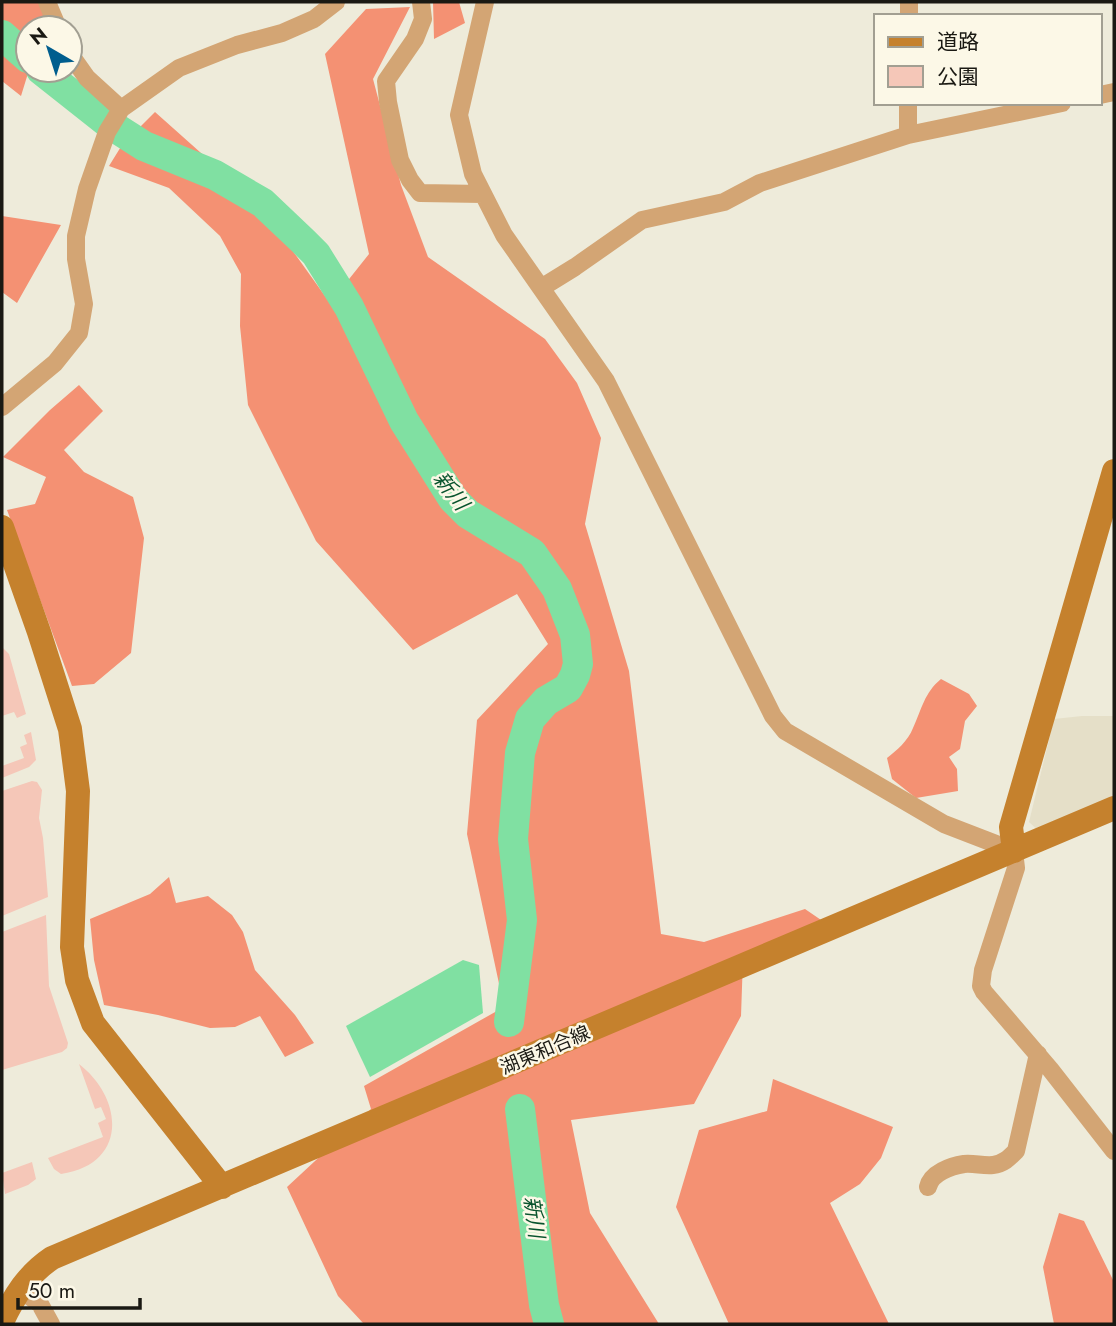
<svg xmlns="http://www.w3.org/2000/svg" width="1116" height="1326" font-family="Jost,'Noto Sans JP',sans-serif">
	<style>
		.built { fill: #e5dfc8 }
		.green { fill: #f5c7b8 }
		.forest { fill: #f49173 }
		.water { fill: #80e0a2 }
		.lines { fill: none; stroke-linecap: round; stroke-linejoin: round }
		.river { stroke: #80e0a2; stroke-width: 30 }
		.street { stroke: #d3a574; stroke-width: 18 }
		.secondary { stroke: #c5812d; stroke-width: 24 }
		.labels { text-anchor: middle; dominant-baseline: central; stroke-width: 5; stroke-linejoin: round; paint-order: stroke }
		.street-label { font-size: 19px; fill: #1a1913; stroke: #fcf8e7 }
		.water-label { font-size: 21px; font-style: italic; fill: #08542d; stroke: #fcf8e7 }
	</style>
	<rect width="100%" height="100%" fill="#eeebda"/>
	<path class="built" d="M1082,716H1114V798L1040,832L1029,822L1054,719Z"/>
	<path class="green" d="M2,647L9,654L26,714L17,718L14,712L2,716Z
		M31,732L36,760L29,767L2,778V766L24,758L20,747L27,744L24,735Z
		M32,781L37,782L42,790L39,818L43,838L48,897L2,916V791Z
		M46,915L49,986L68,1043L67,1048L62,1052L2,1070V932Z
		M79,1064C124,1099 128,1164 61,1174L54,1169L48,1158L103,1137L98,1123L106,1119L101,1107L95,1109Z
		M32,1162L36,1179L28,1185L5,1194L2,1173Z"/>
	<path class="forest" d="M2,2H49L41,28H28L29,70L21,96L2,81Z
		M433,2H459L465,23L434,39Z
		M410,7L373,79L401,185L428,257L545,339L577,383L601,438L585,524L629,671L661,934L704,942L805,909L824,922L743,958L741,1016L694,1104L571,1120L590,1213L659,1324H364L338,1296L287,1187L371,1109L364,1086L504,1007L467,834L477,720L548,644L517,594L413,650L316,541L248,405L240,326L241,274L220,236L169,188L109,166L122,145L155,112L210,161L290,247L330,303L369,254L325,54L366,9Z
		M2,216L61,225L17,303L2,292Z
		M79,385L103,411L64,450L84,472L133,497L144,538L131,653L94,684L72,686L7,510L35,504L46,477L3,457L50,410Z
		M941,679L969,694L977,706L965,721L960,749L949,757L957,769L958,791L916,798L892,779L887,758C897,750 908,741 913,728C922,709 924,693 941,679Z
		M169,877L176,903L208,896L232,915L243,932L255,970L295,1015L314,1043L285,1057L260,1016L235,1027L210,1028L158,1015L104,1005L94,960L90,919L150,894Z
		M773,1079L893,1127L881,1158L860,1184L830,1203L889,1324H729L676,1207L699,1130L767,1111Z
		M1059,1213L1084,1221L1114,1282L1113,1324H1054L1043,1267Z"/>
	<path class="water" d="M463,960L479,965L483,1013L370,1077L346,1026Z"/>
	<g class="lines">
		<path class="river" d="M2,35L28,58
			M41,70L108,123L144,146L215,175L263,203L303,241L316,254L349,307L404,421L453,499L468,514L532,553L557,589L575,635L578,664L575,675L568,688L546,701L530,719L520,753L513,839L522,920L509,1022
			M520,1109L544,1305L549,1324"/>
		<path class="street" d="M47,2L58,28
			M421,2L423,19L415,39L386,81L388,102L400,160L410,180L420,193L483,194
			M485,2L459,115L473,174L504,235L541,288
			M909,16V2
			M1100,95L1114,92
			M1062,103L908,135L760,183L724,202L642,220L575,267L541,288L606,381L773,716L785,731L944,824L1014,851L1016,868L983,970L981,986L984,992L1050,1069L1114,1151
			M121,109L179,68L237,45L282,33L314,19L336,2
			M908,135V103
			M2,407L55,363L79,333L84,304L76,259V236L87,189L107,132L121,109L87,78L70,54
			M928,1187C931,1173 951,1166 964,1164C974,1163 983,1166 993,1165C1003,1164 1009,1158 1016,1151L1038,1054
			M20,1289L40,1304L51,1324"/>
		<path class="secondary" d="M2,527L39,632L70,729L78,791L72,947L77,980L93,1023L222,1187
			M1014,851L1011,827L1114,471
			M2,1322C14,1296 28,1274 52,1258L1114,808"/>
	</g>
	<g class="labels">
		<g class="street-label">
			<text transform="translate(545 1050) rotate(-23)">湖東和合線</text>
		</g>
		<g class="water-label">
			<text transform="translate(451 491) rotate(52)">新川</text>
			<text transform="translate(534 1217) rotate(82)">新川</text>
		</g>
	</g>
	<rect width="1116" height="1326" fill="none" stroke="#1a1913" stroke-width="7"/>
	<rect x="874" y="14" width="228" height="91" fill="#fcf8e7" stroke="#a29f92" stroke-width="2"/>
	<rect x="888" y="37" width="35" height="10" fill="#c5812d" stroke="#a29f92" stroke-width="2"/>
	<text x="937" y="49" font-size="21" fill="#1a1913">道路</text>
	<rect x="888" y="66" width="35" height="21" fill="#f5c7b8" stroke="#a29f92" stroke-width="2"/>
	<text x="937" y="84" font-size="21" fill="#1a1913">公園</text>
	<g transform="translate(49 49) rotate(321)"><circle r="33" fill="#fcf8e7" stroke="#a29f92" stroke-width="2"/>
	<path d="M0-5L12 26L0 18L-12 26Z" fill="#005e8e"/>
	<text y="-10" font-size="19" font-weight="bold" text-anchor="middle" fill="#1a1913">N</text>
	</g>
	<path d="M18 1298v10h122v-10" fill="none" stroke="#1a1913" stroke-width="3.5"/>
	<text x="28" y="1298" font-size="21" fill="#1a1913" stroke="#fcf8e7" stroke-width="5" paint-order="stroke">50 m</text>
</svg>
